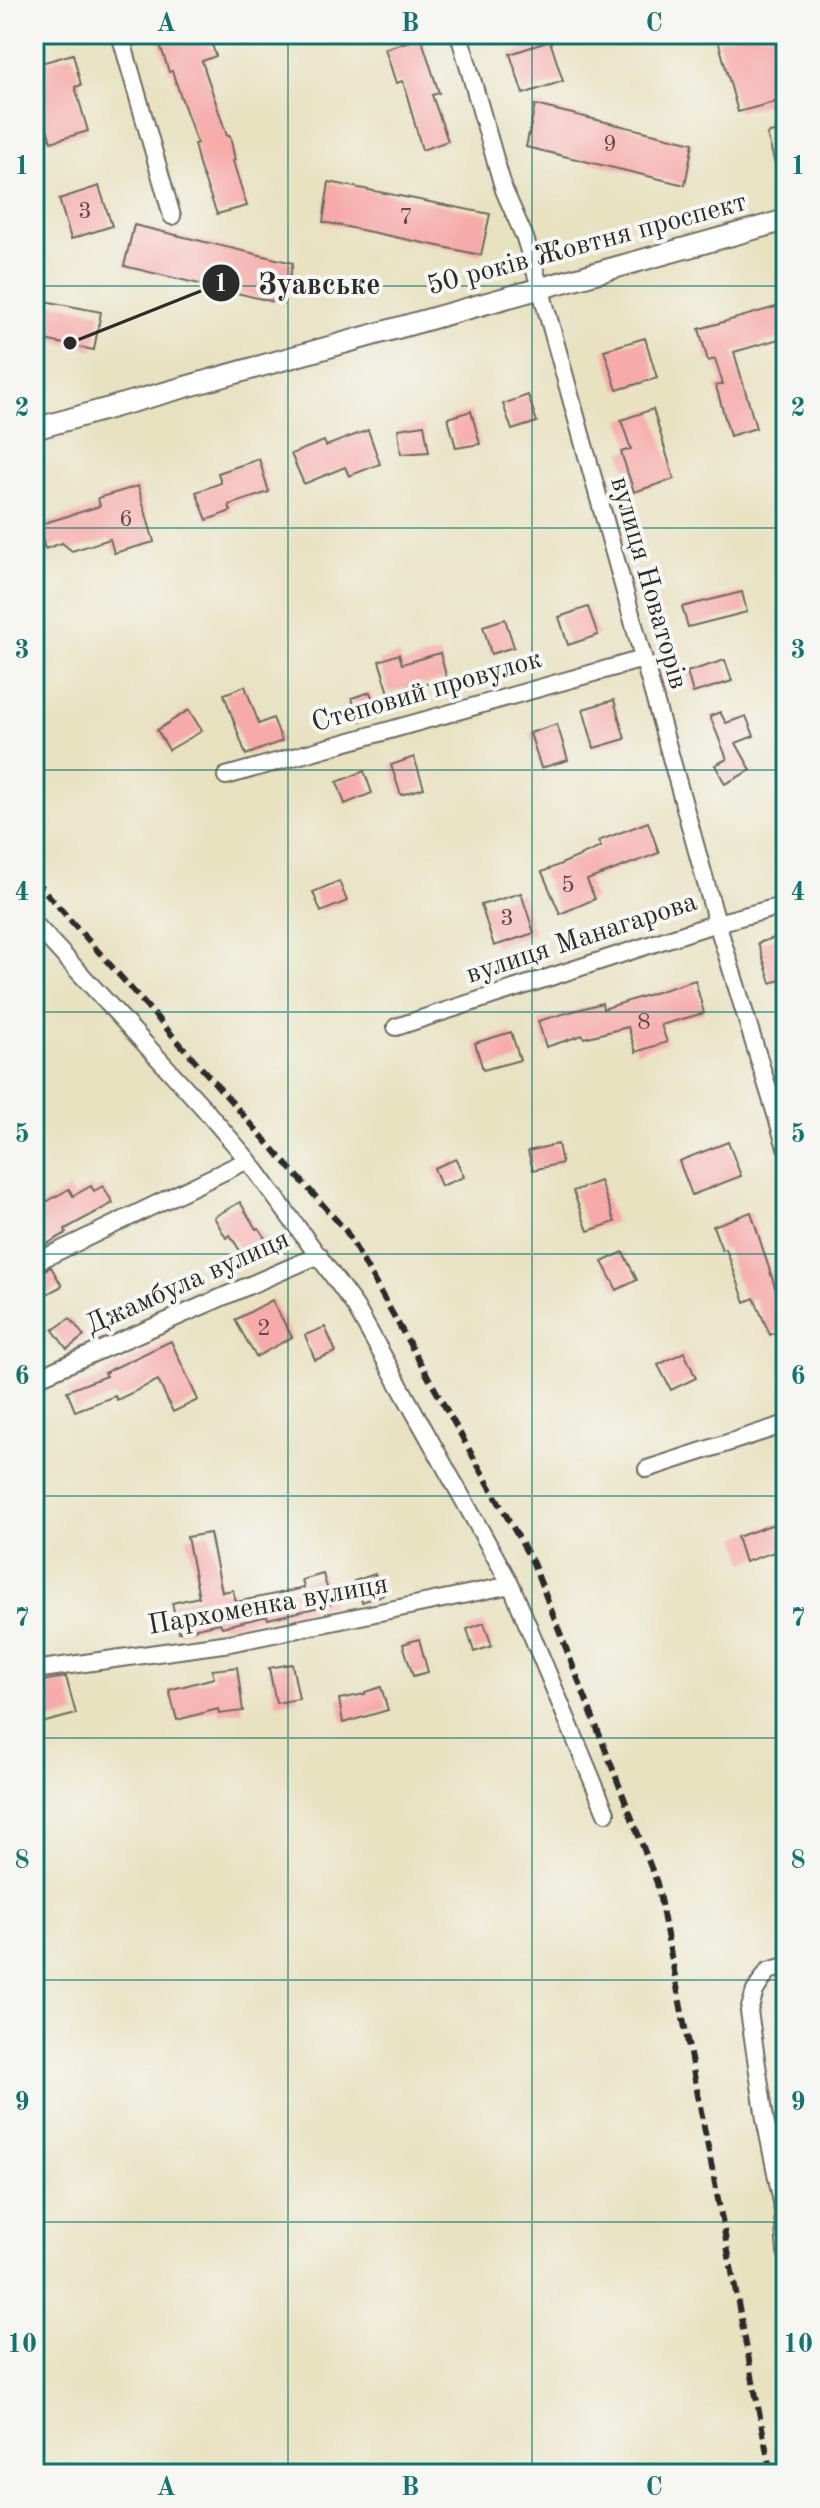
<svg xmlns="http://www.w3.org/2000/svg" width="820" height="2508" font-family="'Old Standard TT',serif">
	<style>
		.building { fill: #f6aaa9 }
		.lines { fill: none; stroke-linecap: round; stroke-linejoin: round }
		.minor-casing { stroke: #6d6b60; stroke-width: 20 }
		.tertiary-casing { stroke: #6d6b60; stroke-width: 24 }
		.minor { stroke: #fff; stroke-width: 16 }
		.tertiary { stroke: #fff; stroke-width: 20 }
		.rail { stroke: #2b2b2b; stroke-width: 6; stroke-dasharray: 12 6; stroke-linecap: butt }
		.grid { fill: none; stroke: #0f766e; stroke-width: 2; stroke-opacity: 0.55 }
		.labels { text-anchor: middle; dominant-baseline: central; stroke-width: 8; stroke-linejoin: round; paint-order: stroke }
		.number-label { font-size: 24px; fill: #5e4b4a }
		.street-label { font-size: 28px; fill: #2b2b2b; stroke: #f6f6f2 }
		.leader { fill: none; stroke: #2b2b2b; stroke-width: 3 }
		.callout-dot { fill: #2b2b2b; stroke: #f6f6f2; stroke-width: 3 }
		.mark-label { font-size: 24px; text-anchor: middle; font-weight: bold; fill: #fff }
		.callout-label { font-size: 30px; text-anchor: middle; font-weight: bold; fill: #2b2b2b; stroke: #f6f6f2; stroke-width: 8; stroke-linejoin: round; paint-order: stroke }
		.neatline { fill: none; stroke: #0f766e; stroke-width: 3 }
		.grid-label { font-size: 26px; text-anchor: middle; font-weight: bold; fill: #0f766e }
	</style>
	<rect width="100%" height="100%" fill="#f6f6f2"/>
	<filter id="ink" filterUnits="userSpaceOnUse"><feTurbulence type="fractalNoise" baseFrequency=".0125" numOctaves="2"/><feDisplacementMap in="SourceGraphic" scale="16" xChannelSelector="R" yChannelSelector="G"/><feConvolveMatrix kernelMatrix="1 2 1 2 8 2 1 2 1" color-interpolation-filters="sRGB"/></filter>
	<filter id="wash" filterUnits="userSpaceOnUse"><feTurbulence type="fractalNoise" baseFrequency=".006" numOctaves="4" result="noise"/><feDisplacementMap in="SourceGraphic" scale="32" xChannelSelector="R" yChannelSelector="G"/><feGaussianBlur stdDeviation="1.8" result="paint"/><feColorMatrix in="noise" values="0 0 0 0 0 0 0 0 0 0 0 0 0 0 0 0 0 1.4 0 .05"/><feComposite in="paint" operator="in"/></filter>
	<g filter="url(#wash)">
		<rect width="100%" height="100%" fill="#e8e2c1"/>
		<g id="blocks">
			<path class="building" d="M170,34H208L216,56L202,61L227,136H230L235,160L233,161L247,206L217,214L200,168L194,144L197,143L172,71L169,72L158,38Z
				M740,34H786V83L777,86L782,100L738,112L718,40Z
				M421,37L439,93L432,95L448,141L422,150L403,81L396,83L385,49Z
				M550,41L563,81L523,94L510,54Z
				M73,54L81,85L75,87L88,131L51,142L38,97L34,98V65Z
				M535,105L693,143L685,185L526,147Z
				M786,128V186L781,187L767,134Z
				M329,182L490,214L481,255L323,222Z
				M99,186L112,226L71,239L59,199Z
				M134,225L293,263L283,304L124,266Z
				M34,299L101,312L94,350L34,338Z
				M786,304V337L734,352L756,428L730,436L716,386L723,384L715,359L708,361L699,329Z
				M645,338L657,378L617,390L604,350Z
				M528,395L537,422L512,430L503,404Z
				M653,409L674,479L634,492L621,452L631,449L621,420Z
				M471,411L480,444L456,448L448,418Z
				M424,425L429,452L401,454L398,429Z
				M368,430L380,464L349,476L345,467L304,484L291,454L324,441L326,446Z
				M259,459L269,492L229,505L231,511L207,520L196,492L221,483L218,473Z
				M138,486L154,542L114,553L110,539L72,551L62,543L45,549L38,525L100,506L98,498Z
				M742,592L747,612L688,627L682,607Z
				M588,607L598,635L568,645L559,617Z
				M505,619L514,647L491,654L483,626Z
				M440,653L447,679L423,685V683L389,693L379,661L399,654L402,664Z
				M725,660L732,681L693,693L687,672Z
				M245,686L259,724L273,718L282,741L246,755L224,694Z
				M370,692L378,715L359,721L352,698Z
				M614,700L625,739L594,748L583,709Z
				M189,710L202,731L169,750L157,730Z
				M720,712L726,723L746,716L754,736L736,743L751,770L725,784L715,765L727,759L710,716Z
				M557,724L568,760L541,768L530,733Z
				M414,757L424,788L401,795L391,765Z
				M364,771L372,793L345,804L337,782Z
				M648,822L659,853L587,880L595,899L560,914L542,872L601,847L598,841Z
				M339,881L347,901L321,912L313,892Z
				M521,893L534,933L494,946L481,905Z
				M786,934V978L771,983L758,943Z
				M695,980L704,1013L661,1025L667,1042L636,1052L628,1027L584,1038L583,1035L546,1047L538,1021L602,1003L603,1009Z
				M511,1032L520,1060L483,1070L475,1043Z
				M728,1142L741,1176L692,1195L679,1161Z
				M558,1144L562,1163L533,1170L528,1151Z
				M456,1159L464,1177L441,1186L434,1168Z
				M600,1181L615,1222L588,1231L573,1191Z
				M91,1186L94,1191L103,1186L113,1203L65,1229L66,1233L34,1251V1209L69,1189L73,1196Z
				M240,1202L256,1229L259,1228L267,1242L244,1257L230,1235L226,1238L214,1217Z
				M751,1212L783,1312L786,1310V1328L770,1335L754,1298L745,1302L726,1249L722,1250L713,1226Z
				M623,1252L637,1280L617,1290L602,1262Z
				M51,1267L62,1286L47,1294L35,1274Z
				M272,1300L292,1337L256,1357L235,1320Z
				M70,1318L84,1336L67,1349L53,1330Z
				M325,1327L336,1352L315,1360L305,1335Z
				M171,1341L198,1400L173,1412L158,1380L117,1400L115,1396L75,1411L67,1391L106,1376L104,1373Z
				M684,1352L696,1378L671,1390L658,1365Z
				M777,1523L786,1548L745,1562L737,1537Z
				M210,1533L222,1592L233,1590L236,1602L304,1588L302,1580L323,1574L332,1604L268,1619L267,1616L222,1627L220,1623L179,1632L172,1603L199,1597L187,1537Z
				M375,1574L383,1595L362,1602L354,1581Z
				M484,1623L492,1646L474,1652L467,1629Z
				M419,1639L428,1672L413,1676L403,1644Z
				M292,1664L299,1699L276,1703L269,1668Z
				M237,1667L243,1711L219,1714L218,1709L177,1720L169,1690L214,1678L212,1670Z
				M66,1677L76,1714L34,1725V1682Z
				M381,1687L388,1710L343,1723L339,1699L365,1694V1692Z"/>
		</g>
	</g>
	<g filter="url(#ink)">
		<use href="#blocks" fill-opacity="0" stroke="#6d6b60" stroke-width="2"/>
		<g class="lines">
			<defs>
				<path id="minor" d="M120,34L172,216
					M459,34L504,190L525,238L540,287L717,923L786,1147
					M226,776L643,659
					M34,923L201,1105L248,1160L355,1306L511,1585L606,1813
					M396,1027L717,923L786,905
					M34,1263L248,1160
					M34,1379L319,1255
					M647,1469L786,1424
					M34,1670L230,1643L511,1585
					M786,1966L768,1971L755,1991L749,2011L765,2119L782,2202L786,2252"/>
				<path id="tertiary" d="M34,429L786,220"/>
			</defs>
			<use href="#minor" class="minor-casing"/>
			<use href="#tertiary" class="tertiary-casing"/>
			<use href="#minor" class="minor"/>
			<use href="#tertiary" class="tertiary"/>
			<path class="rail" d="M34,879L346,1231L533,1563L657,1883L771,2474"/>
		</g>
	</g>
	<path class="grid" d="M288,34V2474M532,34V2474M34,286H786M34,528H786M34,770H786M34,1012H786M34,1254H786M34,1496H786M34,1738H786M34,1980H786M34,2222H786"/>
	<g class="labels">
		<g class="number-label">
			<text x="610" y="145">9</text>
			<text x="85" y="212">3</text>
			<text x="406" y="218">7</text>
			<text x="126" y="520">6</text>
			<text x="568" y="886">5</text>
			<text x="507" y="919">3</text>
			<text x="644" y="1023">8</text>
			<text x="264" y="1329">2</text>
		</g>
		<g class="street-label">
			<text transform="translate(587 245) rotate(-15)">50 років Жовтня проспект</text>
			<text transform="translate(648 583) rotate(74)">вулиця Новаторів</text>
			<text transform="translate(427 692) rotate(-16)">Степовий провулок</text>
			<text transform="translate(582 939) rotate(-18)">вулиця Манагарова</text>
			<text transform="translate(188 1283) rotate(-24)">Джамбула вулиця</text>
			<text transform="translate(268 1606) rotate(-10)">Пархоменка вулиця</text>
		</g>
	</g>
	<path class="leader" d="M70 343L221 283"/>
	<g class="callout-dot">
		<circle cx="70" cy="343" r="8"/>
		<circle cx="221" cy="283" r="20"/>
	</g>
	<g class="mark-label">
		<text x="221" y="291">1</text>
	</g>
	<g class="callout-label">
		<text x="319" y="294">Зуавське</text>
	</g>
	<rect width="820" height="2508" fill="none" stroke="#f6f6f2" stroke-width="88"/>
	<rect x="44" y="44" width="732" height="2420" class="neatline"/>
	<g class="grid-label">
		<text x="166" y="31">A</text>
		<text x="410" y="31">B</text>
		<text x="654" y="31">C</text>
		<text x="22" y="174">1</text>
		<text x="798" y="174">1</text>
		<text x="22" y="416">2</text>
		<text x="798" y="416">2</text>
		<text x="22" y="658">3</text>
		<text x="798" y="658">3</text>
		<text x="22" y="900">4</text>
		<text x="798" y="900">4</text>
		<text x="22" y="1142">5</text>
		<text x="798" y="1142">5</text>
		<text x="22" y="1384">6</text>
		<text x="798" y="1384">6</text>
		<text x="22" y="1626">7</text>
		<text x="798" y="1626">7</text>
		<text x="22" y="1868">8</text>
		<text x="798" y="1868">8</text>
		<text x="22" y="2110">9</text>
		<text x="798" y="2110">9</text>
		<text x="22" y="2352">10</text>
		<text x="798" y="2352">10</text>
		<text x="166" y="2495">A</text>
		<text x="410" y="2495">B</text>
		<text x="654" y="2495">C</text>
	</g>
</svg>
